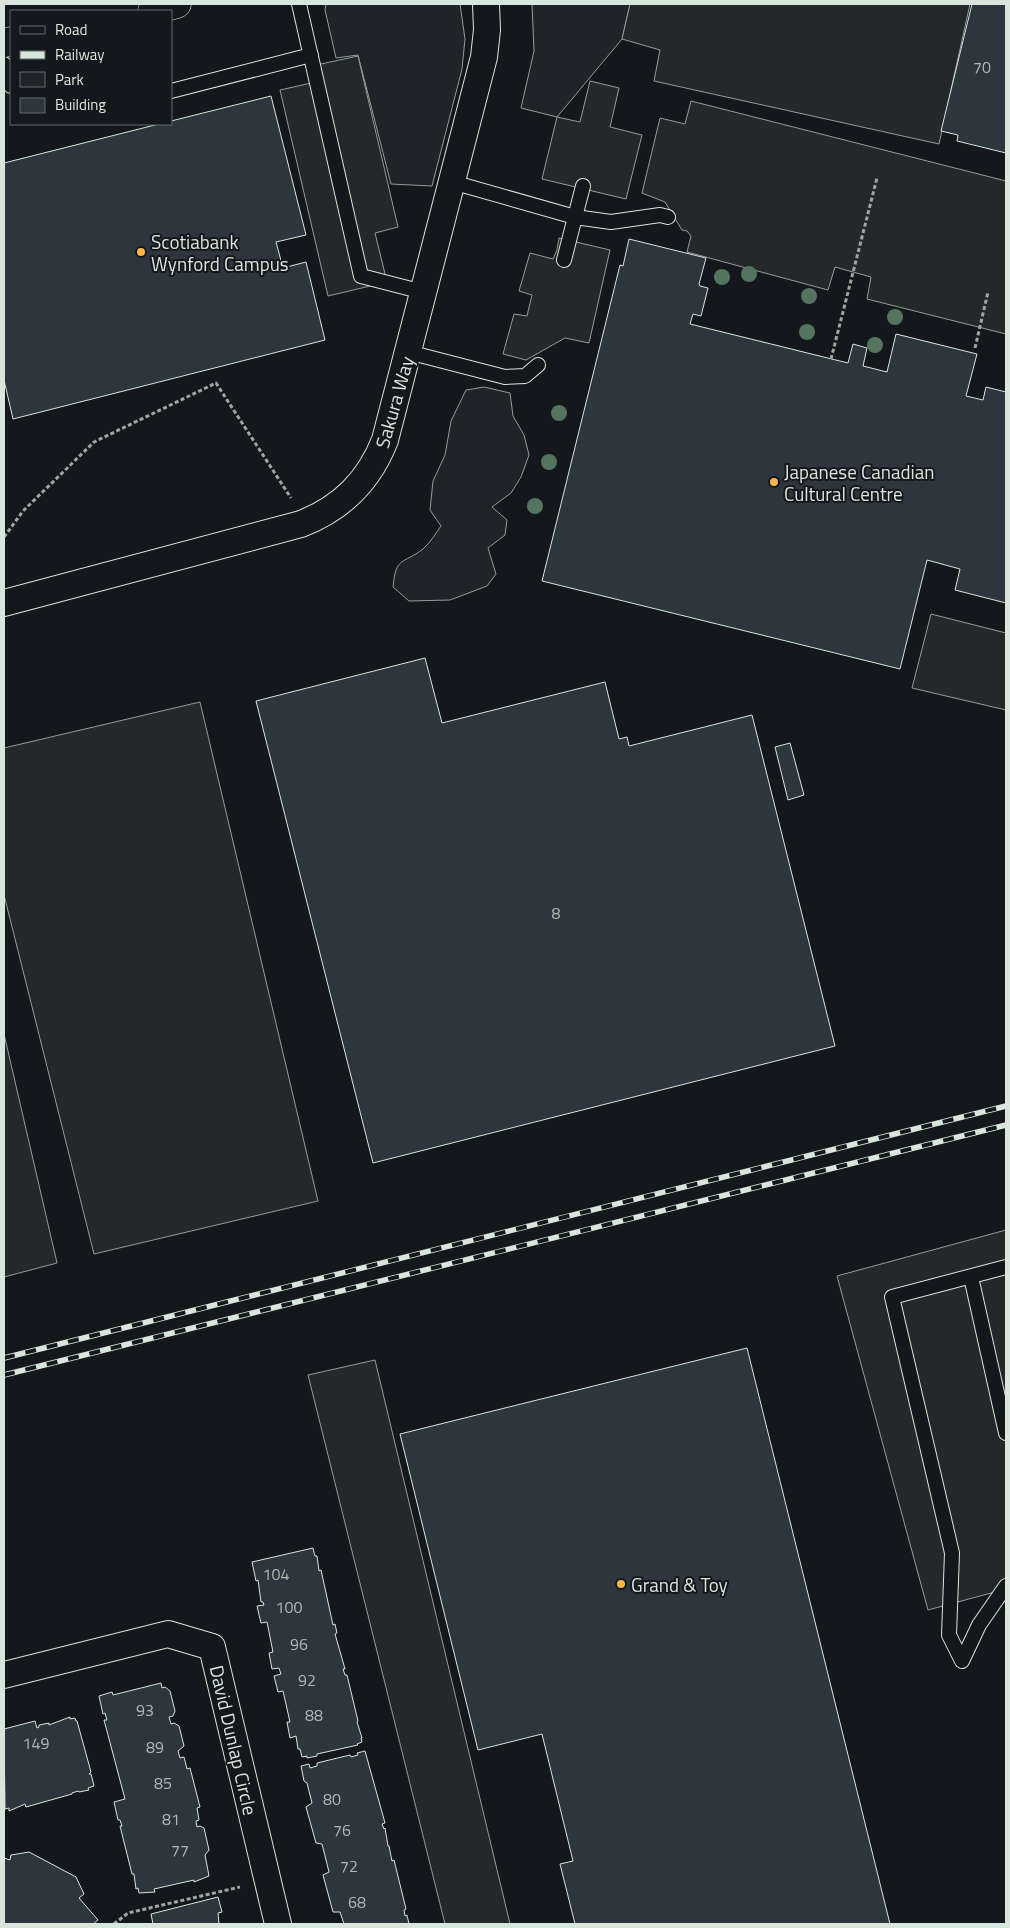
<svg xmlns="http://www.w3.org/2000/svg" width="1010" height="1928" font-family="'Titillium Web',sans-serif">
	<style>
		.green { fill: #202428; stroke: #939e99 }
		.parking { fill: #24282b; stroke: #939e99 }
		.building { fill: #2c363c; stroke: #d8e6dc }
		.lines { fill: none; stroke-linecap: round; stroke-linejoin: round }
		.service-casing { stroke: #d8e6dc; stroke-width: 16 }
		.minor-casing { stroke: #d8e6dc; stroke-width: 28 }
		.tertiary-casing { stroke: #d8e6dc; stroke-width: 29 }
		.path { stroke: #9da8a2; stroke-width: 3; stroke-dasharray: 4 2.5; stroke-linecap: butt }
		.service { stroke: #14181c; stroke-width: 14 }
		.minor { stroke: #14181c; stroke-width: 26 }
		.tertiary { stroke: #14181c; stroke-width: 28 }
		.rail-casing { stroke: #d8e6dc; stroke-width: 5.5 }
		.rail { stroke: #14181c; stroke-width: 4; stroke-dasharray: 11; stroke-linecap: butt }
		.tree { fill: #55745f }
		.poi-dot { fill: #ffb74d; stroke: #14181c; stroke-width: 2 }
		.labels { text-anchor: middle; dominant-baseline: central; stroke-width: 4; stroke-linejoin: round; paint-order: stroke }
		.number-label { font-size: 16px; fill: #adbab4 }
		.poi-label { font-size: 19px; fill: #d8e6dc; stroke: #14181c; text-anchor: start }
		.street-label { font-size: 19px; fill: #d8e6dc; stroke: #14181c }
	</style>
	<rect width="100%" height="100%" fill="#14181c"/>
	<path class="green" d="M326,4H460L465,39L462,69L432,186L391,184L358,55L336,58L325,10Z
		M532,4H630L622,39L557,117L521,108L534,51Z
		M484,387L510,393L513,416L524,435L529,455L521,477L511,493L492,507L507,520L505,535L488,548L496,574L487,586L450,600L409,601L393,587C396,556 402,565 423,549C430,543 436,533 441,526L430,510L433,481L445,455L451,421L466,390Z"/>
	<path class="parking" d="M630,4H970L939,144L654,81L660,50L622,39Z
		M358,56L398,227L375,233L387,282L328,296L280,90L311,83L307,67Z
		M590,81L619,88L610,127L642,135L626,199L542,179L557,117L580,122Z
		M691,101L1006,181V334L867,299L871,277L835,267L828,290L687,252L691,236L687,231L682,230L665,202L642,193L660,118L685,124Z
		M559,238L610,250L589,343L565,338L526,360L503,354L514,314L527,316L532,295L519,291L530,253L553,259L557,250Z
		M931,614L1006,633V710L912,688Z
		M200,702L318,1201L94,1254L4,895V748Z
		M4,1034L57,1263L4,1277Z
		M1006,1230V1589L928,1610L837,1276Z
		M375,1360L510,1924H445L308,1375Z"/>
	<path class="building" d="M972,4H1006V153L957,141L958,135L941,131Z
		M271,96L306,235L276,242L283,268L306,262L325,340L13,419L4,380V163L159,124H171V121Z
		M629,239L706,258L699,284L700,286L708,288L701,316L693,314L690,324L848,363L853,344L867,348L863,366L887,372L896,334L977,354L966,396L983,400L986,387L1006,392V603L955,590L960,569L927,560L900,669L542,581L620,265L623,266Z
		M425,658L442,723L605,682L619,739L627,737L629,746L752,715L835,1046L373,1163L256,701Z
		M790,743L804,795L788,800L775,747Z
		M747,1348L890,1924H575L560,1864L573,1861L542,1734L478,1750L400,1434Z
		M313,1548L315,1556H317L319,1571L321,1570L333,1625L335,1624L337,1633L335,1634L345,1669H343L345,1675H347L358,1721L357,1722L362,1738H361L362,1742L357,1744L358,1745L317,1754V1756L307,1758V1756L302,1757L300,1749H298L296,1736L290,1738L287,1722H290L283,1691L278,1692L274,1676L281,1674L279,1668L272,1669L269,1653L273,1652L267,1622L261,1623L257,1606L264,1605L263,1602H261L258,1580L256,1581L252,1562Z
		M161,1683L162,1688L165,1687L170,1691L175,1711L173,1716L169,1717L171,1724L174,1723L179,1726L184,1746L178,1751L180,1758L184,1757L187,1769L190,1768L200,1807L197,1808L199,1820L196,1821L197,1827L200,1826L204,1828L209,1850L205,1855L209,1876L194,1882V1880L154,1889L155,1892L139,1893L138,1888L136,1889L134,1874H132L120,1826H122L120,1820H118L114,1802L125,1799L104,1720H107L105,1713L103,1714L99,1696L112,1692L113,1695Z
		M70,1717V1719L75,1718L76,1721H77L91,1772L89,1774H91L94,1786L88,1788L89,1790L79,1792L78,1791L72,1793V1794L26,1807L25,1804L9,1811V1808L5,1809L4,1729L35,1721L37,1728L39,1727V1725L49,1723V1725Z
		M365,1751L385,1823L382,1824L384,1829L385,1828L388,1846H389L392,1861L394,1860L406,1909L404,1910L405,1916L407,1915L409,1924H344L340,1912H333L323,1875L329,1872L322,1844L316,1843L306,1807L312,1803L307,1783L304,1781L301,1766L309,1764L310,1768L317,1766V1763L350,1755L351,1757L358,1755L357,1753Z
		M29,1852L76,1877L84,1894L79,1898L98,1920L93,1924H4V1858L10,1860L11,1855Z
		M218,1897L222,1912L218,1913L219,1924H153L151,1914Z"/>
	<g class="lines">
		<defs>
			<path id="service" d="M299,4L361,276L423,292
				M4,64L9,83L11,86
				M171,91L311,55
				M452,182L575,217L611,222L660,215L668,217
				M564,260L583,186
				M408,352L505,377L525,376L538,365
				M971,1277L1006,1433
				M962,1661L949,1635L952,1553L892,1297L1006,1267
				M962,1661L979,1625L1006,1586"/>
			<path id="minor" d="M4,603L301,524C342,508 369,481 385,440L484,57L487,30L486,4
				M4,1675L168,1634L212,1647L278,1924"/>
			<path id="tertiary" d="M152,11L177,4
				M4,43L11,41"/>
		</defs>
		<use href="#service" class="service-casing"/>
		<use href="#minor" class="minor-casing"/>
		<use href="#tertiary" class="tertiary-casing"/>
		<path class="path" d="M975,348L988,292
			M831,359L877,178
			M4,537L23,511L94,442L216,383L291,498
			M114,1924L128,1913L240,1887"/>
		<use href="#service" class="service"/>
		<use href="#minor" class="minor"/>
		<use href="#tertiary" class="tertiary"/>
		<defs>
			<path id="rail" d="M4,1358L1006,1106
				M4,1375L1006,1125"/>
		</defs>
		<use href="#rail" class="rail-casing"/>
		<use href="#rail" class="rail"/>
	</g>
	<g class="tree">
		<circle cx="749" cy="274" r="8"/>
		<circle cx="722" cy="277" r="8"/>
		<circle cx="809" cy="296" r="8"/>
		<circle cx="895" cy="317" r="8"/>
		<circle cx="807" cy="332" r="8"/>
		<circle cx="875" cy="345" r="8"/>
		<circle cx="559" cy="413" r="8"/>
		<circle cx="549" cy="462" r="8"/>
		<circle cx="535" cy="506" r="8"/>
	</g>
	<g class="poi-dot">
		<circle cx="141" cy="252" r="5"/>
		<circle cx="774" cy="482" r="5"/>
		<circle cx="621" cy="1584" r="5"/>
	</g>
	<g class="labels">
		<g class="number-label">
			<text x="982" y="67">70</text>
			<text x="556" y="913">8</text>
			<text x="276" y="1574">104</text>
			<text x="289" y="1607">100</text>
			<text x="299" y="1644">96</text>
			<text x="307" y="1680">92</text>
			<text x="145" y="1710">93</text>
			<text x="314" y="1715">88</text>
			<text x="36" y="1743">149</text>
			<text x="155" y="1747">89</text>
			<text x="163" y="1783">85</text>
			<text x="332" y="1799">80</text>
			<text x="171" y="1819">81</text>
			<text x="342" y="1830">76</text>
			<text x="180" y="1850">77</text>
			<text x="349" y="1866">72</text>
			<text x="357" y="1902">68</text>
		</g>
		<g class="poi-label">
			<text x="151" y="241">Scotiabank<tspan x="151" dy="22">Wynford Campus</tspan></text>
			<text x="784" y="471">Japanese Canadian<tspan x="784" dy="22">Cultural Centre</tspan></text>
			<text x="631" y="1584">Grand &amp; Toy</text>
		</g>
		<g class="street-label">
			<text transform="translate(394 402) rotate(-74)">Sakura Way</text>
			<text transform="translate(234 1740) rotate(77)">David Dunlap Circle</text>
		</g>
	</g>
	<rect width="1010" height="1928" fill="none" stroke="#d8e6dc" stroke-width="10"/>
	<rect x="10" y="10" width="162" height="115" fill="#14181c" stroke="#626a69"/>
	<rect x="20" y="26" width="25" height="8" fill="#14181c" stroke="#626a69"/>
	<text x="55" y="35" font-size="15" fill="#d8e6dc">Road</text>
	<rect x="20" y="51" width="25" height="8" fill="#d8e6dc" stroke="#626a69"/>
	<text x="55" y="60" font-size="15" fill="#d8e6dc">Railway</text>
	<rect x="20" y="72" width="25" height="15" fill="#202428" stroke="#626a69"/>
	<text x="55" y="85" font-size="15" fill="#d8e6dc">Park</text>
	<rect x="20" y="98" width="25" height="15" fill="#2c363c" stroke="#626a69"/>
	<text x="55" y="110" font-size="15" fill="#d8e6dc">Building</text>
</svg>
